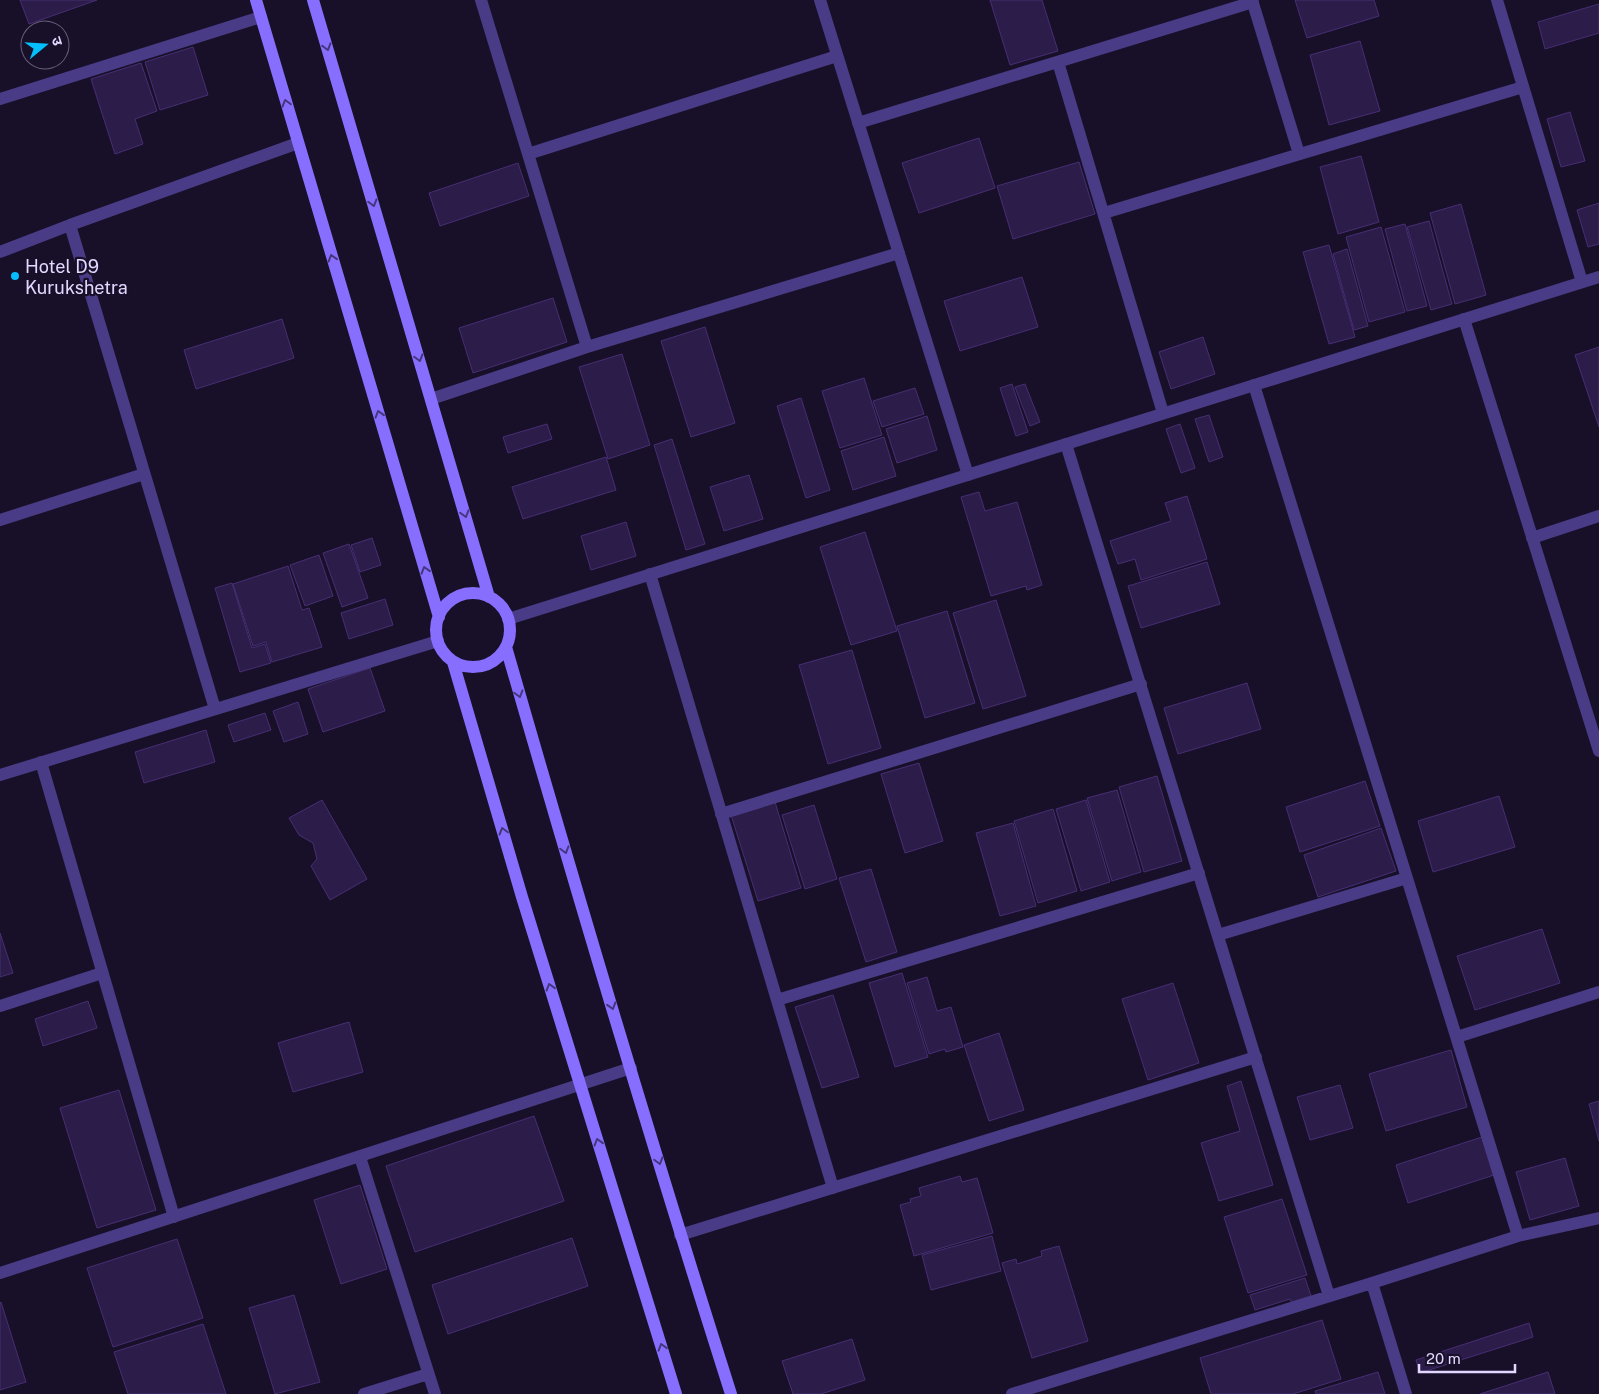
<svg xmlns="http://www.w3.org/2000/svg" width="1599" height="1394" font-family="'Public Sans','Noto Sans Devanagari',sans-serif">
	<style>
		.building { fill: #2c1c49; stroke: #472e74 }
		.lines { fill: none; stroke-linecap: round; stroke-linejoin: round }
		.minor { stroke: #4a3b86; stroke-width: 12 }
		.tertiary { stroke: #4a3b86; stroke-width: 12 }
		.secondary { stroke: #886efe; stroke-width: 12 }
		.oneway { stroke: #45367e }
		.poi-dot { fill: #04befe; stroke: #181028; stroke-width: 2 }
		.labels { text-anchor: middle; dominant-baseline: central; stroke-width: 4.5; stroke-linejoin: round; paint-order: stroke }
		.poi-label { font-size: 18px; fill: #e1d7ff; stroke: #181028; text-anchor: start }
	</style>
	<rect width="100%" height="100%" fill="#181028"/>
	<path class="building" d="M20,0H97L29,24Z
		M990,0H1042L1058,51L1010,65Z
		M1295,0H1374L1379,16L1307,38Z
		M1599,4V33L1545,49L1538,22Z
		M1360,41L1380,111L1329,125L1310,55Z
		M193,47L208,95L160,110L145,62Z
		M141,63L157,111L135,119L143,144L115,154L91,79Z
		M1570,112L1585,161L1561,167L1547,119Z
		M979,138L995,188L919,213L902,163Z
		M1361,156L1379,222L1338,234L1320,167Z
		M1079,162L1095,214L1013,239L997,186Z
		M518,163L529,196L440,226L429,193Z
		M1599,203V244L1588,247L1577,210Z
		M1461,204L1486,295L1455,304L1430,213Z
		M1429,221L1452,304L1431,310L1407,227Z
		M1405,224L1427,306L1407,311L1385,229Z
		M1381,227L1405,312L1369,322L1346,237Z
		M1329,245L1355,337L1329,344L1303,252Z
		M1347,249L1368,326L1354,330L1333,254Z
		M1022,277L1038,327L960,351L944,301Z
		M553,298L567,342L473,373L459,328Z
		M282,319L294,358L196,389L184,350Z
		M705,327L735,423L691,437L661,341Z
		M1203,337L1215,374L1171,389L1159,352Z
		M1599,347V427L1575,355Z
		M622,354L650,445L608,459L579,367Z
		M864,378L882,435L840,448L822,391Z
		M1012,384L1028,432L1016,436L1000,388Z
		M1025,384L1040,422L1030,426L1015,387Z
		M915,388L924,414L882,427L873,401Z
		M801,398L830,490L806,498L777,406Z
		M1209,415L1223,457L1209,462L1195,419Z
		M927,416L937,450L897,463L886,429Z
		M547,424L552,439L508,453L503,437Z
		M1180,424L1195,468L1181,473L1166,429Z
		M884,437L896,476L853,490L841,451Z
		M672,439L705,544L686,550L654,445Z
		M606,457L616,490L523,519L512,487Z
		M749,475L763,519L724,531L710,487Z
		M979,492L985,511L1017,502L1042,585L1027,590L1026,586L991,596L961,497Z
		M1187,496L1207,559L1141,580L1135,559L1118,564L1110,541L1171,521L1165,503Z
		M626,522L636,556L591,570L581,536Z
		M865,532L897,631L851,645L820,547Z
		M372,538L381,565L360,572L351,545Z
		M349,544L368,598L342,607L323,553Z
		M319,555L333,596L305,606L290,565Z
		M1207,562L1220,604L1141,628L1128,586Z
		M288,566L302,610L309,608L322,647L272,662L266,642L253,646L233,584Z
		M232,583L252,648L265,644L271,663L240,672L215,588Z
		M385,599L393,625L349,639L341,613Z
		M996,600L1026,696L983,709L953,613Z
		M947,611L975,703L925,718L897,626Z
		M852,650L881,748L828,764L799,665Z
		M370,668L385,711L323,732L308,689Z
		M1247,683L1261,729L1178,754L1164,708Z
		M298,702L308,734L284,742L273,711Z
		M265,713L271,730L234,742L228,725Z
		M206,730L215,762L144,783L135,752Z
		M919,763L943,841L905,853L881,774Z
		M1157,776L1182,861L1144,872L1119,787Z
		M1365,781L1380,826L1300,852L1286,807Z
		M1117,790L1141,872L1112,881L1087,798Z
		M1499,796L1515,847L1433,872L1418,821Z
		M322,800L367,879L330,900L311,866L317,859L313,843L299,835L289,818Z
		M1086,800L1110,882L1081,891L1056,809Z
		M775,802L801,888L758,901L731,815Z
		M814,805L837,879L805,889L782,815Z
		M1053,809L1077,891L1038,903L1014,821Z
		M1013,823L1036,906L1000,916L976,833Z
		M1381,828L1396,871L1318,897L1304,855Z
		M871,869L897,952L866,962L839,878Z
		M1542,929L1560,983L1475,1010L1457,956Z
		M0,933L13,973L0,977Z
		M902,973L928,1057L895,1067L869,983Z
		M927,977L937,1011L951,1007L963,1047L946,1052L945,1049L929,1054L907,983Z
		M1173,983L1199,1063L1148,1080L1122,999Z
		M833,995L859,1077L822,1088L795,1007Z
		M88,1001L97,1028L43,1046L35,1019Z
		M349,1022L363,1072L293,1092L278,1043Z
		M999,1033L1024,1110L989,1121L964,1045Z
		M1451,1050L1467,1107L1386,1131L1369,1074Z
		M1241,1081L1273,1185L1219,1201L1201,1143L1240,1131L1227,1086Z
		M1340,1085L1353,1128L1310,1140L1297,1097Z
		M119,1090L156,1210L97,1228L60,1108Z
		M1599,1101V1141L1589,1104Z
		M534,1116L564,1201L415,1252L386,1166Z
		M1482,1137L1494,1175L1408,1203L1396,1165Z
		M1565,1158L1579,1206L1530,1220L1516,1172Z
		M960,1176L962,1182L977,1178L993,1233L914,1256L900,1205L911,1202L910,1199L921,1196L919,1188Z
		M360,1185L387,1269L341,1284L314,1200Z
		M1282,1199L1307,1275L1248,1293L1224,1217Z
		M992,1236L1001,1271L931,1290L922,1255Z
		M572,1238L588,1286L448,1334L432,1285Z
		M177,1239L203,1318L113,1347L87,1268Z
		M1059,1246L1088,1341L1032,1358L1002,1263L1016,1259L1017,1264L1042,1256L1041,1251Z
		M1305,1278L1312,1299L1293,1305L1290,1299L1255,1310L1250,1295Z
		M294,1295L320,1382L275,1394L249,1308Z
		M1,1302L26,1382L0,1390V1303Z
		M1322,1320L1341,1379L1293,1394H1211L1200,1358Z
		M1529,1323L1533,1337L1420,1373L1416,1360Z
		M203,1324L226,1394H128L114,1352Z
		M852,1339L865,1380L821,1394H793L782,1361Z
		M1378,1372L1385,1394H1316L1315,1391Z
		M1548,1372L1555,1394H1480Z"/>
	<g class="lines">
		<path class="minor" d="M481,0L587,347
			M820,0L968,475
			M1252,0L1299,154
			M1497,0L1582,282
			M1058,62L1163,413
			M0,99L261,17
			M858,123L1253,2
			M528,154L837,56
			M1104,213L1523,87
			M70,225L215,709
			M0,252L70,225L298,143
			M1464,319L1599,751
			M1254,385L1518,1236
			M431,399L587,347L899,253
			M1066,444L1329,1296
			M0,520L144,474
			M1532,538L1599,516
			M650,574L833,1188
			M41,762L174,1217
			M0,775L438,641
			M721,814L1141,684
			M1218,935L1407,878
			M777,1000L1199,873
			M0,1006L102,973
			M1457,1037L1599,992
			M360,1157L435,1394
			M680,1235L1256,1057
			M0,1273L631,1068
			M1372,1283L1406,1394
			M364,1394L428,1374
			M1012,1394L1372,1283L1518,1236L1599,1218"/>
		<path class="tertiary" d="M508,619L1599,277"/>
		<path class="secondary" d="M256,0L439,617
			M313,0L489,597
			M436 630a37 37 0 1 1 74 0a37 37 0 1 1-74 0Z
			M506,647C578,897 652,1146 731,1394
			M453,662L522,897L676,1394"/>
	</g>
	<defs><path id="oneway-chevron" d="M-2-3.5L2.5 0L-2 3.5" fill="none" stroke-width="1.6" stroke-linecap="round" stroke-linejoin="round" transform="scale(1.25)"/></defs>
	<g class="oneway">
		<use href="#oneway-chevron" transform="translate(327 47) rotate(74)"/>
		<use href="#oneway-chevron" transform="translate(286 103) rotate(-106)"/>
		<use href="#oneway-chevron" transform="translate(373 203) rotate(74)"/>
		<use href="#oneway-chevron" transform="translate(332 258) rotate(-107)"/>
		<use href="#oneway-chevron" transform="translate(419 358) rotate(74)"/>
		<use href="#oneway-chevron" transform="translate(379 414) rotate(-107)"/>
		<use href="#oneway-chevron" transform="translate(465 514) rotate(74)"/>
		<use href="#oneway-chevron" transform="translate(425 570) rotate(-107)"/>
		<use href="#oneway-chevron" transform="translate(519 694) rotate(74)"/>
		<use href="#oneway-chevron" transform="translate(503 831) rotate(-106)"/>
		<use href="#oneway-chevron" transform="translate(565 850) rotate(74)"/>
		<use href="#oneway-chevron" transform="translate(550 987) rotate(-107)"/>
		<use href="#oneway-chevron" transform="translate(612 1006) rotate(73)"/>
		<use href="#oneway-chevron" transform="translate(598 1142) rotate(-107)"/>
		<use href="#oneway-chevron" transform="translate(659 1161) rotate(74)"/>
		<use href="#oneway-chevron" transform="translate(662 1347) rotate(-107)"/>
	</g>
	<circle class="poi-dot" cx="15" cy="276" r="5"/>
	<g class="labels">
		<g class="poi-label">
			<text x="25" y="266">Hotel D9<tspan x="25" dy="21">Kurukshetra</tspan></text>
		</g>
	</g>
	<g transform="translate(45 45) rotate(72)"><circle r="24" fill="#181028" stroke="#68607e"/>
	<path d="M0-4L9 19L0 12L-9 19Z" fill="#04befe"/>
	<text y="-8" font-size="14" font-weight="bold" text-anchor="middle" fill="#e1d7ff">उ</text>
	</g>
	<path d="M1419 1364v8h96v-8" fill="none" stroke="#e1d7ff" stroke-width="2.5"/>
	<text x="1426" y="1364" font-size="15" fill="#e1d7ff" stroke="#181028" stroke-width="4" paint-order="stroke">20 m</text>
</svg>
